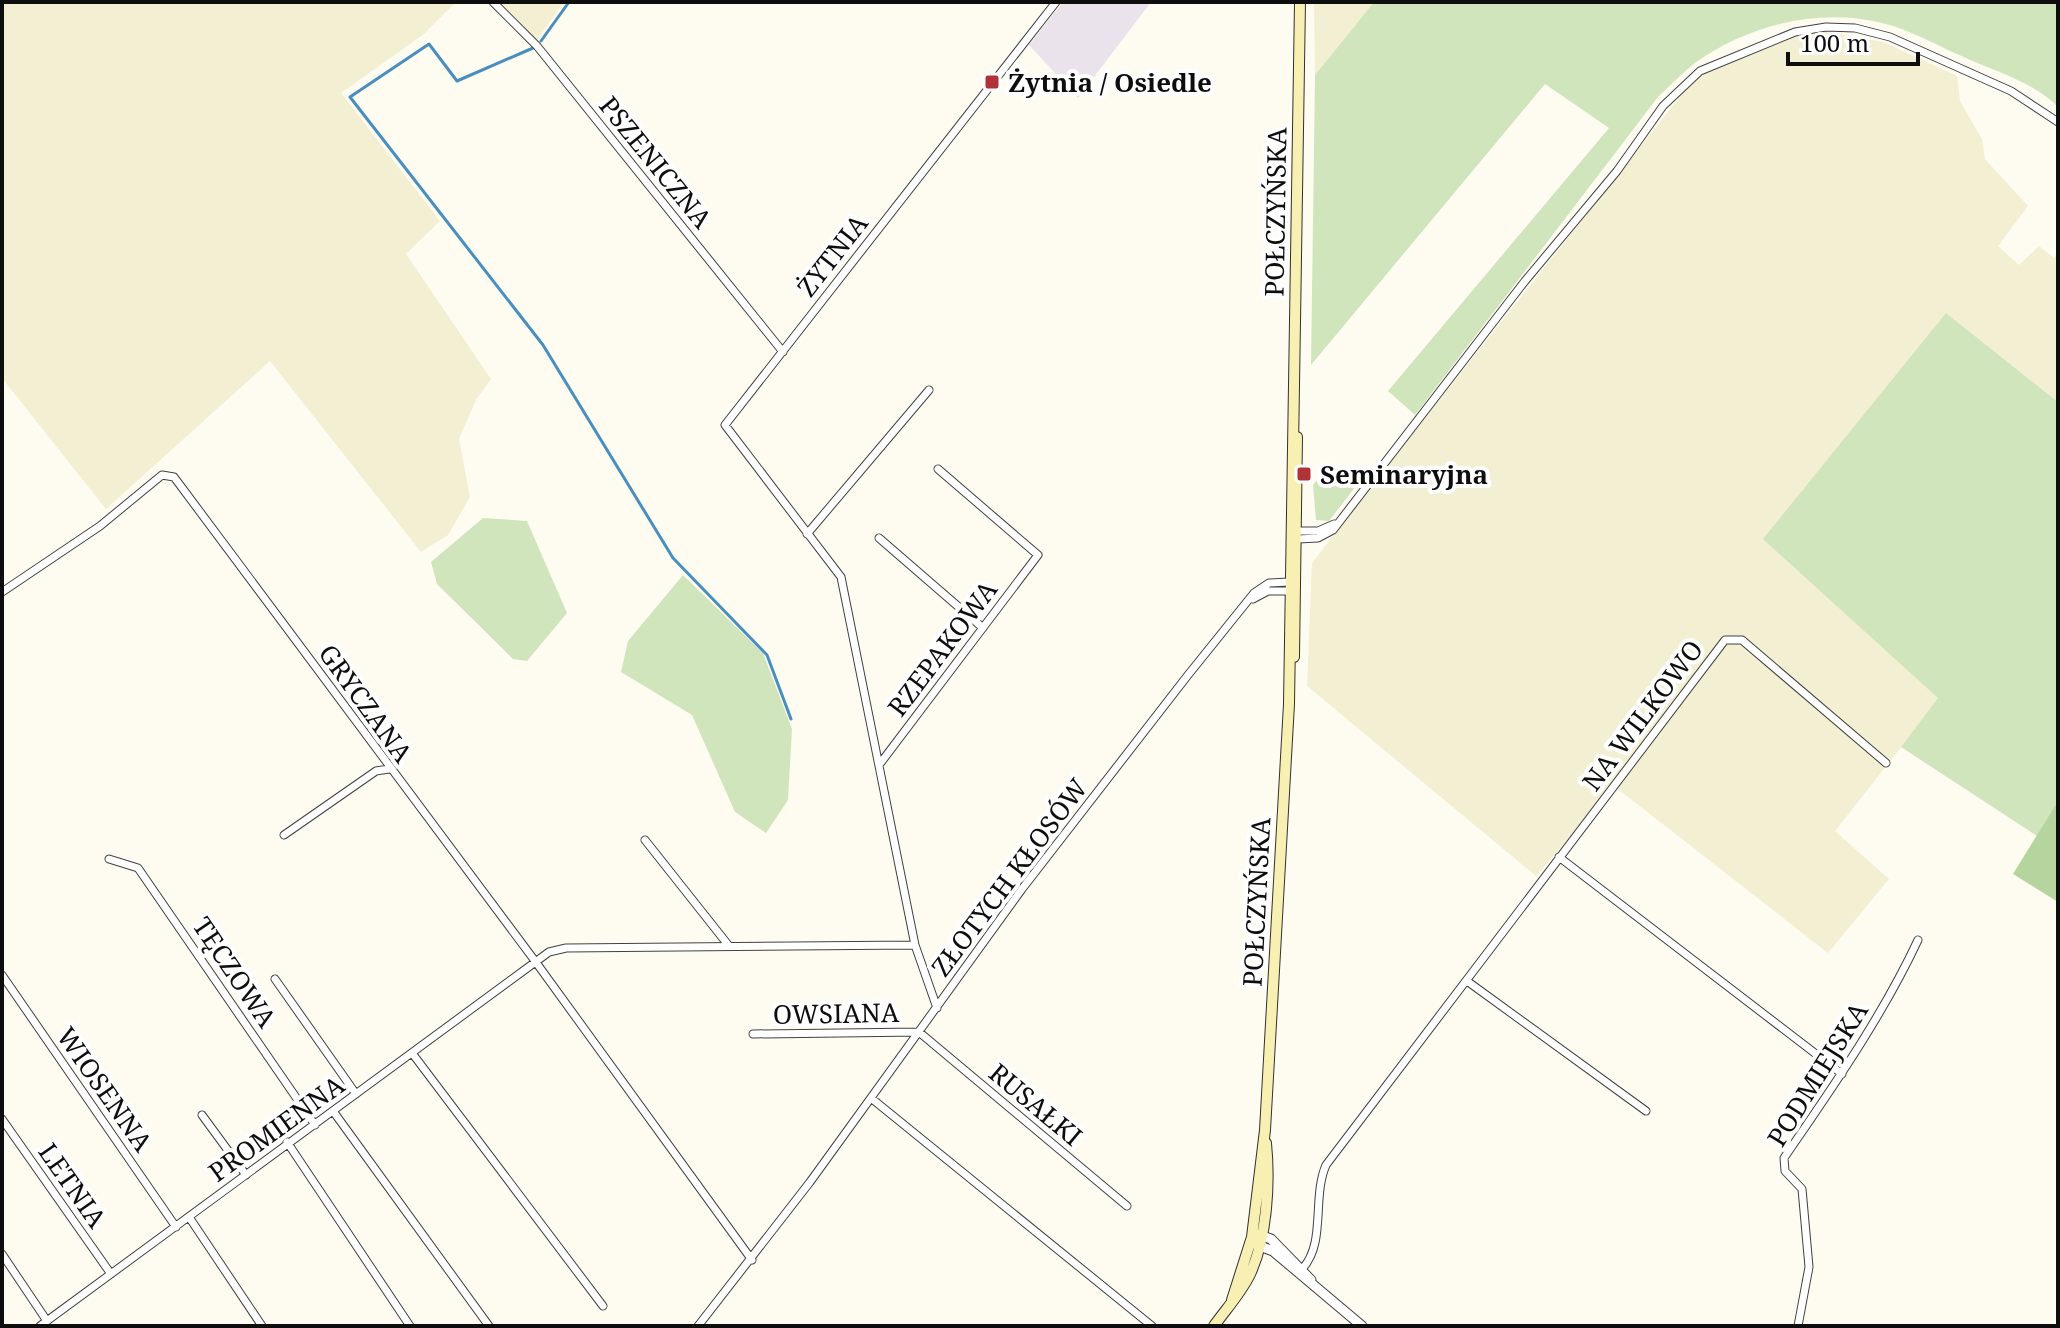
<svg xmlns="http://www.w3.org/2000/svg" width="2060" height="1328" font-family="'Noto Serif',serif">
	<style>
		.industrial { fill: #ebe3ec }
		.farmland { fill: #f2efd3 }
		.green { fill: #d1e5bd }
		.forest { fill: #b6d49e }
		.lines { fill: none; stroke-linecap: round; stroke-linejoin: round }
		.stream { stroke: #488fc0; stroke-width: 3 }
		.minor-casing { stroke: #414141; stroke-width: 9 }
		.tertiary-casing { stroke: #414141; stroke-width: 11 }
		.secondary-casing { stroke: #303030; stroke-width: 12 }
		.minor { stroke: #fff; stroke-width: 7 }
		.tertiary { stroke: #fff; stroke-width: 9 }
		.secondary { stroke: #f7f0b2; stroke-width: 10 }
		.poi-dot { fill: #b13338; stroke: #fff; stroke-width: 3 }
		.labels { text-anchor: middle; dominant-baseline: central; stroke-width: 8; stroke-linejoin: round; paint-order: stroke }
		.poi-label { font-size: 26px; font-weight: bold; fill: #0e0e0e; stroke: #fff; text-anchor: start }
		.street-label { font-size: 26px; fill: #0e0e0e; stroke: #fff }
	</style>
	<rect width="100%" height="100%" fill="#fefbf1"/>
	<path class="industrial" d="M1063,2H1151L1078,98L1029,45Z"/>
	<path class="farmland" d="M2,2H456L424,34L341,93L440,221L406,254L491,379L476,400L459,439L470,497L448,535L421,552L270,361L106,509L2,378Z
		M500,2H564L537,40Z
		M1314,2H1374L1315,75Z
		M1817,30L1883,42L1957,76L1960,101L1982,139L1985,159L2028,206L1998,246L2019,265L2039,246L2054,258L2058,253V402L1946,313L1939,699L1835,831L1889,879L1828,953L1614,786L1536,876L1307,686L1312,563L1390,462L1694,79L1725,61Z"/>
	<path class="green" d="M1374,2H2058V107C2035,83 1997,72 1966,58C1942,48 1918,34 1893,26C1828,5 1750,23 1695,63C1682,73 1670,86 1658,97L1415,415L1388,391L1609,128L1545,84L1311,365L1315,75Z
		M1946,313L2058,402V801L2037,836L1901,747L1938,698L1763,539Z
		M1325,470L1359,482L1329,521L1316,520L1313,485Z
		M483,518L527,521L567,613L527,661L513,659L437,584L431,562Z
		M683,575L763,653L792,729L788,800L766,833L735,812L692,715L621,672L628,641Z"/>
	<path class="forest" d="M2058,801V902L2013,874Z"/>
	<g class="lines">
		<path class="stream" d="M541,41L569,2
			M533,48L457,81L429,44L350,97L543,345L673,558L767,655L791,719"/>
		<defs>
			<path id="minor" d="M493,2L537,46L783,352
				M1298,531H1318L1334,524
				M807,534L929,390
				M879,538L983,628
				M1298,539L1318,538L1333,530L1525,281L1617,171L1663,106L1700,71L1795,32L1826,27L1855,28L1890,37L2011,91L2058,122
				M2,592L100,526L162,475L174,477L535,961L752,1260
				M1253,599L1268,591H1289
				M879,765L1038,555L938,469
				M284,835L376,771L389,769
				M645,840L729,946
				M1559,857L1842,1074
				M109,859L138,868L315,1125
				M2,975L176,1227
				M275,979L356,1094
				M1467,981L1646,1111
				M937,1008L915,945L841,577L725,425L1056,2
				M753,1034L919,1032L1127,1206
				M412,1053L603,1306
				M871,1098L1152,1326
				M333,1111L489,1326
				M202,1115L246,1175
				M2,1119L111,1274
				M287,1142L410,1326
				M189,1217L262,1326
				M2,1254L47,1321
				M1303,1268C1326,1242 1312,1197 1326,1165L1725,640H1742L1886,763
				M40,1326L549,952L566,948L915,945
				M698,1326L810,1182L1022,889L1188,675L1254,593L1269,583L1289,582
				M1798,1326L1809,1267L1802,1189L1785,1171L1784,1158C1832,1088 1882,1017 1918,940"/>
			<path id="tertiary" d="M1256,1234L1271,1239L1311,1280
				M1255,1244L1273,1251L1362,1326"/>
			<path id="secondary" d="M1294,657L1297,437
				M1232,1300L1252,1237L1265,1130L1289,704L1300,2
				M1214,1326C1226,1309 1241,1293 1250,1274C1267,1238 1270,1183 1266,1143"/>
		</defs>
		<use href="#minor" class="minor-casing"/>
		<use href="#tertiary" class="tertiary-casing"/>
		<use href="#secondary" class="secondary-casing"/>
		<use href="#minor" class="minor"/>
		<use href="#tertiary" class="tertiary"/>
		<use href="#secondary" class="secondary"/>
	</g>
	<g class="poi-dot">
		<rect x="984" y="74" width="16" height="16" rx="4"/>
		<rect x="1296" y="466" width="16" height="16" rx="4"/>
	</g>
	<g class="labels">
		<g class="poi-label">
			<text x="1008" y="82">Żytnia / Osiedle</text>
			<text x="1320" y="474">Seminaryjna</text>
		</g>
		<g class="street-label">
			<text transform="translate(656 162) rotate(51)">PSZENICZNA</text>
			<text transform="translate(1275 212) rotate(-89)">POŁCZYŃSKA</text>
			<text transform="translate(832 255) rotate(-52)">ŻYTNIA</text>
			<text transform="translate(942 648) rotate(-53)">RZEPAKOWA</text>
			<text transform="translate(366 703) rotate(54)">GRYCZANA</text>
			<text transform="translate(1642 715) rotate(-53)">NA WILKOWO</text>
			<text transform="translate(1009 877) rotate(-53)">ZŁOTYCH KŁOSÓW</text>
			<text transform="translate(1256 902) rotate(-87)">POŁCZYŃSKA</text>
			<text transform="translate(235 972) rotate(56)">TĘCZOWA</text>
			<text transform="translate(836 1013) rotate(-1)">OWSIANA</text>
			<text transform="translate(1817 1074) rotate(-58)">PODMIEJSKA</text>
			<text transform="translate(105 1089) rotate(55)">WIOSENNA</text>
			<text transform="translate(1036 1104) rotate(40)">RUSAŁKI</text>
			<text transform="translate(276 1128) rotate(-36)">PROMIENNA</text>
			<text transform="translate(73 1185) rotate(55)">LETNIA</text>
		</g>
	</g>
	<rect width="2060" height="1328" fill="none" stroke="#0e0e0e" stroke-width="8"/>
	<path d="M1788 52v12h130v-12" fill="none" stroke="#0e0e0e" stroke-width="4"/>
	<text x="1800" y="52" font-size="24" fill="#0e0e0e" stroke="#ffffff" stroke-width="6" paint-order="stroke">100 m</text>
</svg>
